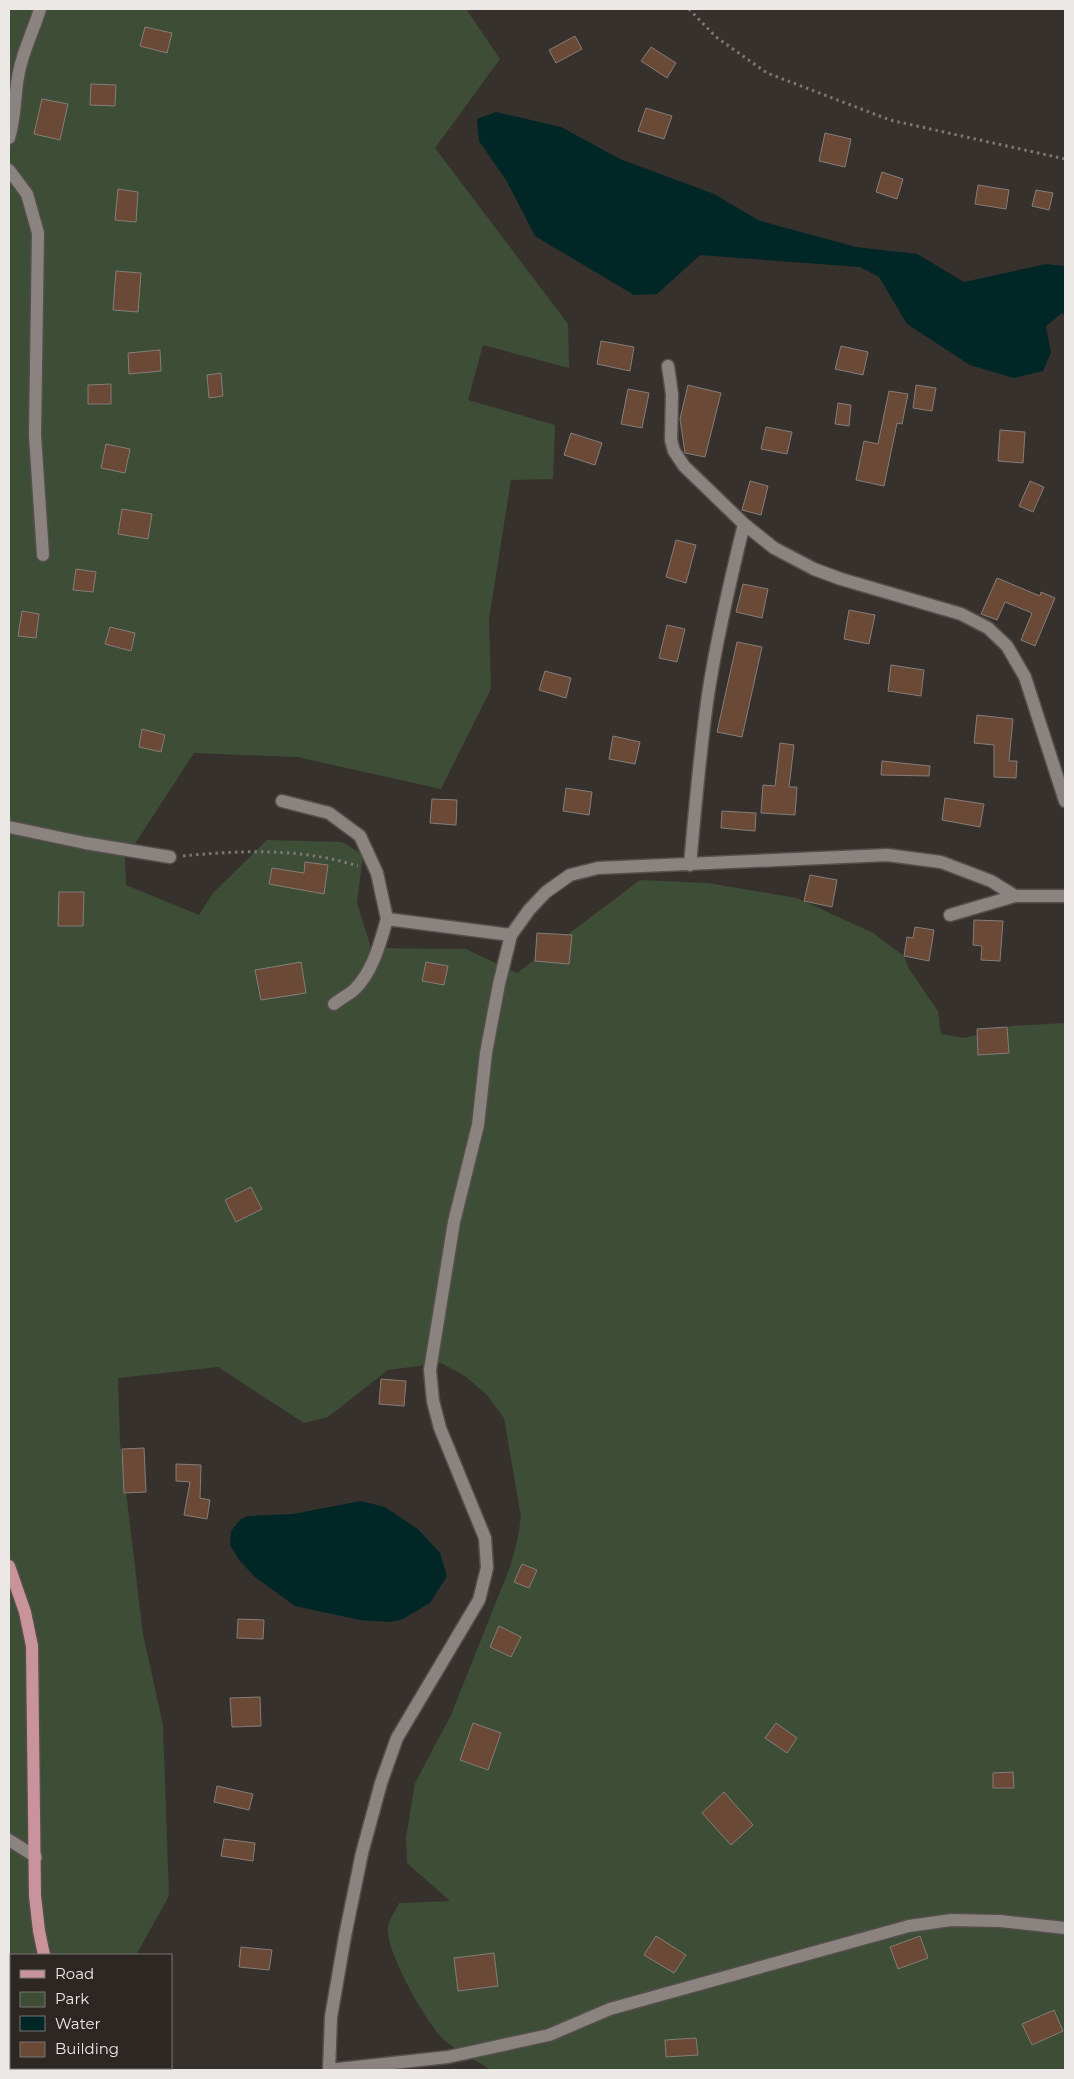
<svg xmlns="http://www.w3.org/2000/svg" width="1074" height="2079" font-family="Montserrat,sans-serif">
	<style>
		.green { fill: #3d4d36 }
		.water { fill: #002626 }
		.building { fill: #6b4937; stroke: #847d79 }
		.lines { fill: none; stroke-linecap: round; stroke-linejoin: round }
		.minor-casing { stroke: #544f4c; stroke-width: 15 }
		.major-casing { stroke: #544f4c; stroke-width: 15 }
		.path { stroke: #7c7774; stroke-width: 3; stroke-dasharray: 2.5 4; stroke-linecap: butt }
		.minor { stroke: #8a8380; stroke-width: 12 }
		.major { stroke: #c8939a; stroke-width: 12 }
	</style>
	<rect width="100%" height="100%" fill="#37312e"/>
	<path class="green" d="M9,9H466L500,59L435,148L568,324L569,368L483,345L468,400L555,425L553,479L511,480L489,619L491,689L441,789L297,757L194,753L125,859L126,885L199,915L213,893L267,840L342,842L363,855L357,903L371,948L466,949L517,973L640,880L708,883L797,898L873,933L904,956L909,969L938,1011L941,1034L965,1038L1012,1026L1065,1023V2070H491C476,2060 456,2051 443,2039C426,2022 385,1951 388,1927C389,1919 396,1910 399,1903L450,1901L407,1863L406,1838L415,1783L451,1715L510,1567L517,1542L521,1517L504,1418L487,1395L465,1376L441,1363L388,1370L328,1417L304,1423L218,1367L118,1378L120,1442L143,1634L163,1725L169,1896L136,1955H11V2068H64L61,2070H9Z"/>
	<path class="water" d="M496,112L561,127L620,159L714,194L760,221L856,247L917,254L964,282L1046,264L1065,266V315L1062,313L1046,326L1051,353L1043,371L1014,378L970,365L907,324L879,277L860,267L700,255L657,294L634,295L535,236L506,180L479,141L477,119Z
		M361,1501L385,1507L419,1530L440,1553L447,1576L430,1603L403,1619L390,1622L360,1620L295,1606L255,1577L239,1560L230,1545L231,1531L241,1519L248,1516L293,1514Z"/>
	<path class="building" d="M145,27L172,33L167,53L140,46Z
		M575,36L582,49L556,63L549,50Z
		M651,47L676,63L667,78L641,61Z
		M91,84L116,85L115,106L90,105Z
		M42,99L68,104L60,140L34,134Z
		M646,108L672,116L664,139L638,131Z
		M825,133L851,139L845,167L819,161Z
		M882,172L903,179L897,199L876,192Z
		M978,185L1009,190L1006,209L975,204Z
		M118,189L138,192L136,222L115,220Z
		M1036,190L1053,193L1049,210L1032,206Z
		M116,271L141,273L138,312L113,310Z
		M601,341L634,347L630,371L597,364Z
		M841,346L868,352L863,375L835,369Z
		M160,350L161,371L129,374L128,353Z
		M221,373L223,396L209,398L207,375Z
		M111,384V404H88V385Z
		M688,385L721,393L705,457L685,453L680,419Z
		M916,385L936,388L932,411L913,408Z
		M628,389L649,393L642,428L621,424Z
		M889,391L908,394L902,424L897,423L884,486L856,480L864,441L878,444Z
		M838,403L851,405L849,426L835,424Z
		M766,427L792,432L787,454L761,449Z
		M1000,430L1025,432L1023,463L998,461Z
		M571,433L602,443L595,465L564,455Z
		M106,444L130,449L125,473L101,468Z
		M750,481L768,486L761,515L742,510Z
		M1030,481L1044,487L1033,512L1019,506Z
		M122,509L152,514L148,539L118,534Z
		M676,540L696,545L686,583L666,577Z
		M76,569L96,572L93,592L73,590Z
		M997,578L1040,596L1041,592L1055,598L1035,646L1021,640L1032,613L1005,602L997,620L981,614Z
		M743,584L768,589L762,618L736,612Z
		M849,610L875,615L869,644L844,639Z
		M22,611L39,614L36,638L18,636Z
		M667,625L685,629L677,662L659,658Z
		M110,627L135,633L131,651L105,644Z
		M737,642L762,647L742,737L717,732Z
		M891,665L924,670L921,696L888,691Z
		M545,671L571,678L566,698L539,690Z
		M977,715L1013,719L1009,761H1017L1016,778L994,777V745L974,743Z
		M142,729L165,735L161,752L139,747Z
		M613,736L640,742L635,764L609,759Z
		M780,743L794,745L789,787H797L795,815L761,813L763,785L775,786Z
		M882,761L930,766L929,776L881,775Z
		M566,788L592,792L589,815L563,811Z
		M945,798L984,804L980,827L942,820Z
		M432,799L457,800L456,825L430,823Z
		M722,811L756,813L755,831L721,828Z
		M305,862L328,865L324,894L269,884L272,868L304,873Z
		M810,875L837,880L832,907L804,901Z
		M59,892H84L83,926H58Z
		M974,920L1003,921L1000,961L981,960L982,946L973,945Z
		M915,927L934,930L929,961L904,956L907,937L913,938Z
		M537,933L572,935L569,964L535,961Z
		M301,962L306,993L261,1000L255,970Z
		M426,962L448,966L444,985L422,981Z
		M1007,1027L1009,1053L978,1055L977,1029Z
		M251,1187L262,1209L236,1222L225,1200Z
		M381,1379L406,1381L404,1406L379,1404Z
		M144,1448L146,1492L124,1493L122,1449Z
		M176,1464L201,1465L200,1498L210,1500L207,1519L184,1515L190,1482L176,1481Z
		M522,1564L537,1570L529,1588L514,1582Z
		M238,1619L264,1620L263,1639L237,1638Z
		M499,1626L521,1637L511,1657L490,1647Z
		M260,1697L261,1726L232,1727L230,1698Z
		M473,1723L501,1733L488,1770L460,1760Z
		M776,1723L797,1738L787,1753L765,1738Z
		M1013,1772L1014,1788H993V1773Z
		M217,1786L253,1794L249,1810L214,1802Z
		M724,1792L753,1825L731,1845L702,1813Z
		M224,1839L255,1843L253,1861L221,1856Z
		M656,1936L686,1955L674,1973L644,1955Z
		M920,1936L928,1958L898,1969L890,1947Z
		M241,1947L272,1950L269,1970L239,1967Z
		M494,1953L498,1986L458,1991L454,1958Z
		M1054,2010L1063,2031L1032,2045L1022,2024Z
		M696,2038L698,2055L666,2057L665,2040Z"/>
	<g class="lines">
		<defs>
			<path id="minor" d="M9,138C16,117 14,95 19,72C23,50 34,30 40,9
				M9,170L27,194L38,233L35,435L43,555
				M668,366L672,394L671,440L674,451L684,466L744,524L774,548L814,569L841,579L961,614L988,628L1007,646L1025,677L1065,801
				M282,801L329,813L360,836L377,873L387,919L511,935
				M9,827L85,843L170,857
				M690,865C695,808 700,751 708,695C717,637 730,581 744,524
				M1015,896L991,881L941,862L887,855L598,868L570,875L546,892L529,910L511,935L499,984L486,1053L478,1125L454,1222L430,1370L433,1401L440,1428L485,1538L487,1568L479,1600L397,1738L381,1783L362,1853L345,1936L331,2017L329,2070L448,2057L549,2035L610,2009L909,1926L951,1920L1000,1921L1065,1928
				M950,915L1015,896H1065
				M334,1004C340,999 348,995 354,990C373,972 380,943 387,919
				M9,1840L36,1857"/>
			<path id="major" d="M9,1566L25,1612L32,1646L35,1896L39,1931L44,1955
				M106,2068L108,2070"/>
		</defs>
		<use href="#minor" class="minor-casing"/>
		<use href="#major" class="major-casing"/>
		<path class="path" d="M689,9L716,37L767,73L890,120L1065,159
			M183,856C242,850 301,848 358,866"/>
		<use href="#minor" class="minor"/>
		<use href="#major" class="major"/>
	</g>
	<rect width="1074" height="2079" fill="none" stroke="#ece8e6" stroke-width="20"/>
	<rect x="10" y="1954" width="162" height="115" fill="#2d2724" stroke="#797472"/>
	<rect x="20" y="1970" width="25" height="8" fill="#c8939a" stroke="#797472"/>
	<text x="55" y="1979" font-size="15" fill="#ece8e6">Road</text>
	<rect x="20" y="1992" width="25" height="15" fill="#3d4d36" stroke="#797472"/>
	<text x="55" y="2004" font-size="15" fill="#ece8e6">Park</text>
	<rect x="20" y="2016" width="25" height="15" fill="#002626" stroke="#797472"/>
	<text x="55" y="2029" font-size="15" fill="#ece8e6">Water</text>
	<rect x="20" y="2042" width="25" height="15" fill="#6b4937" stroke="#797472"/>
	<text x="55" y="2054" font-size="15" fill="#ece8e6">Building</text>
</svg>
